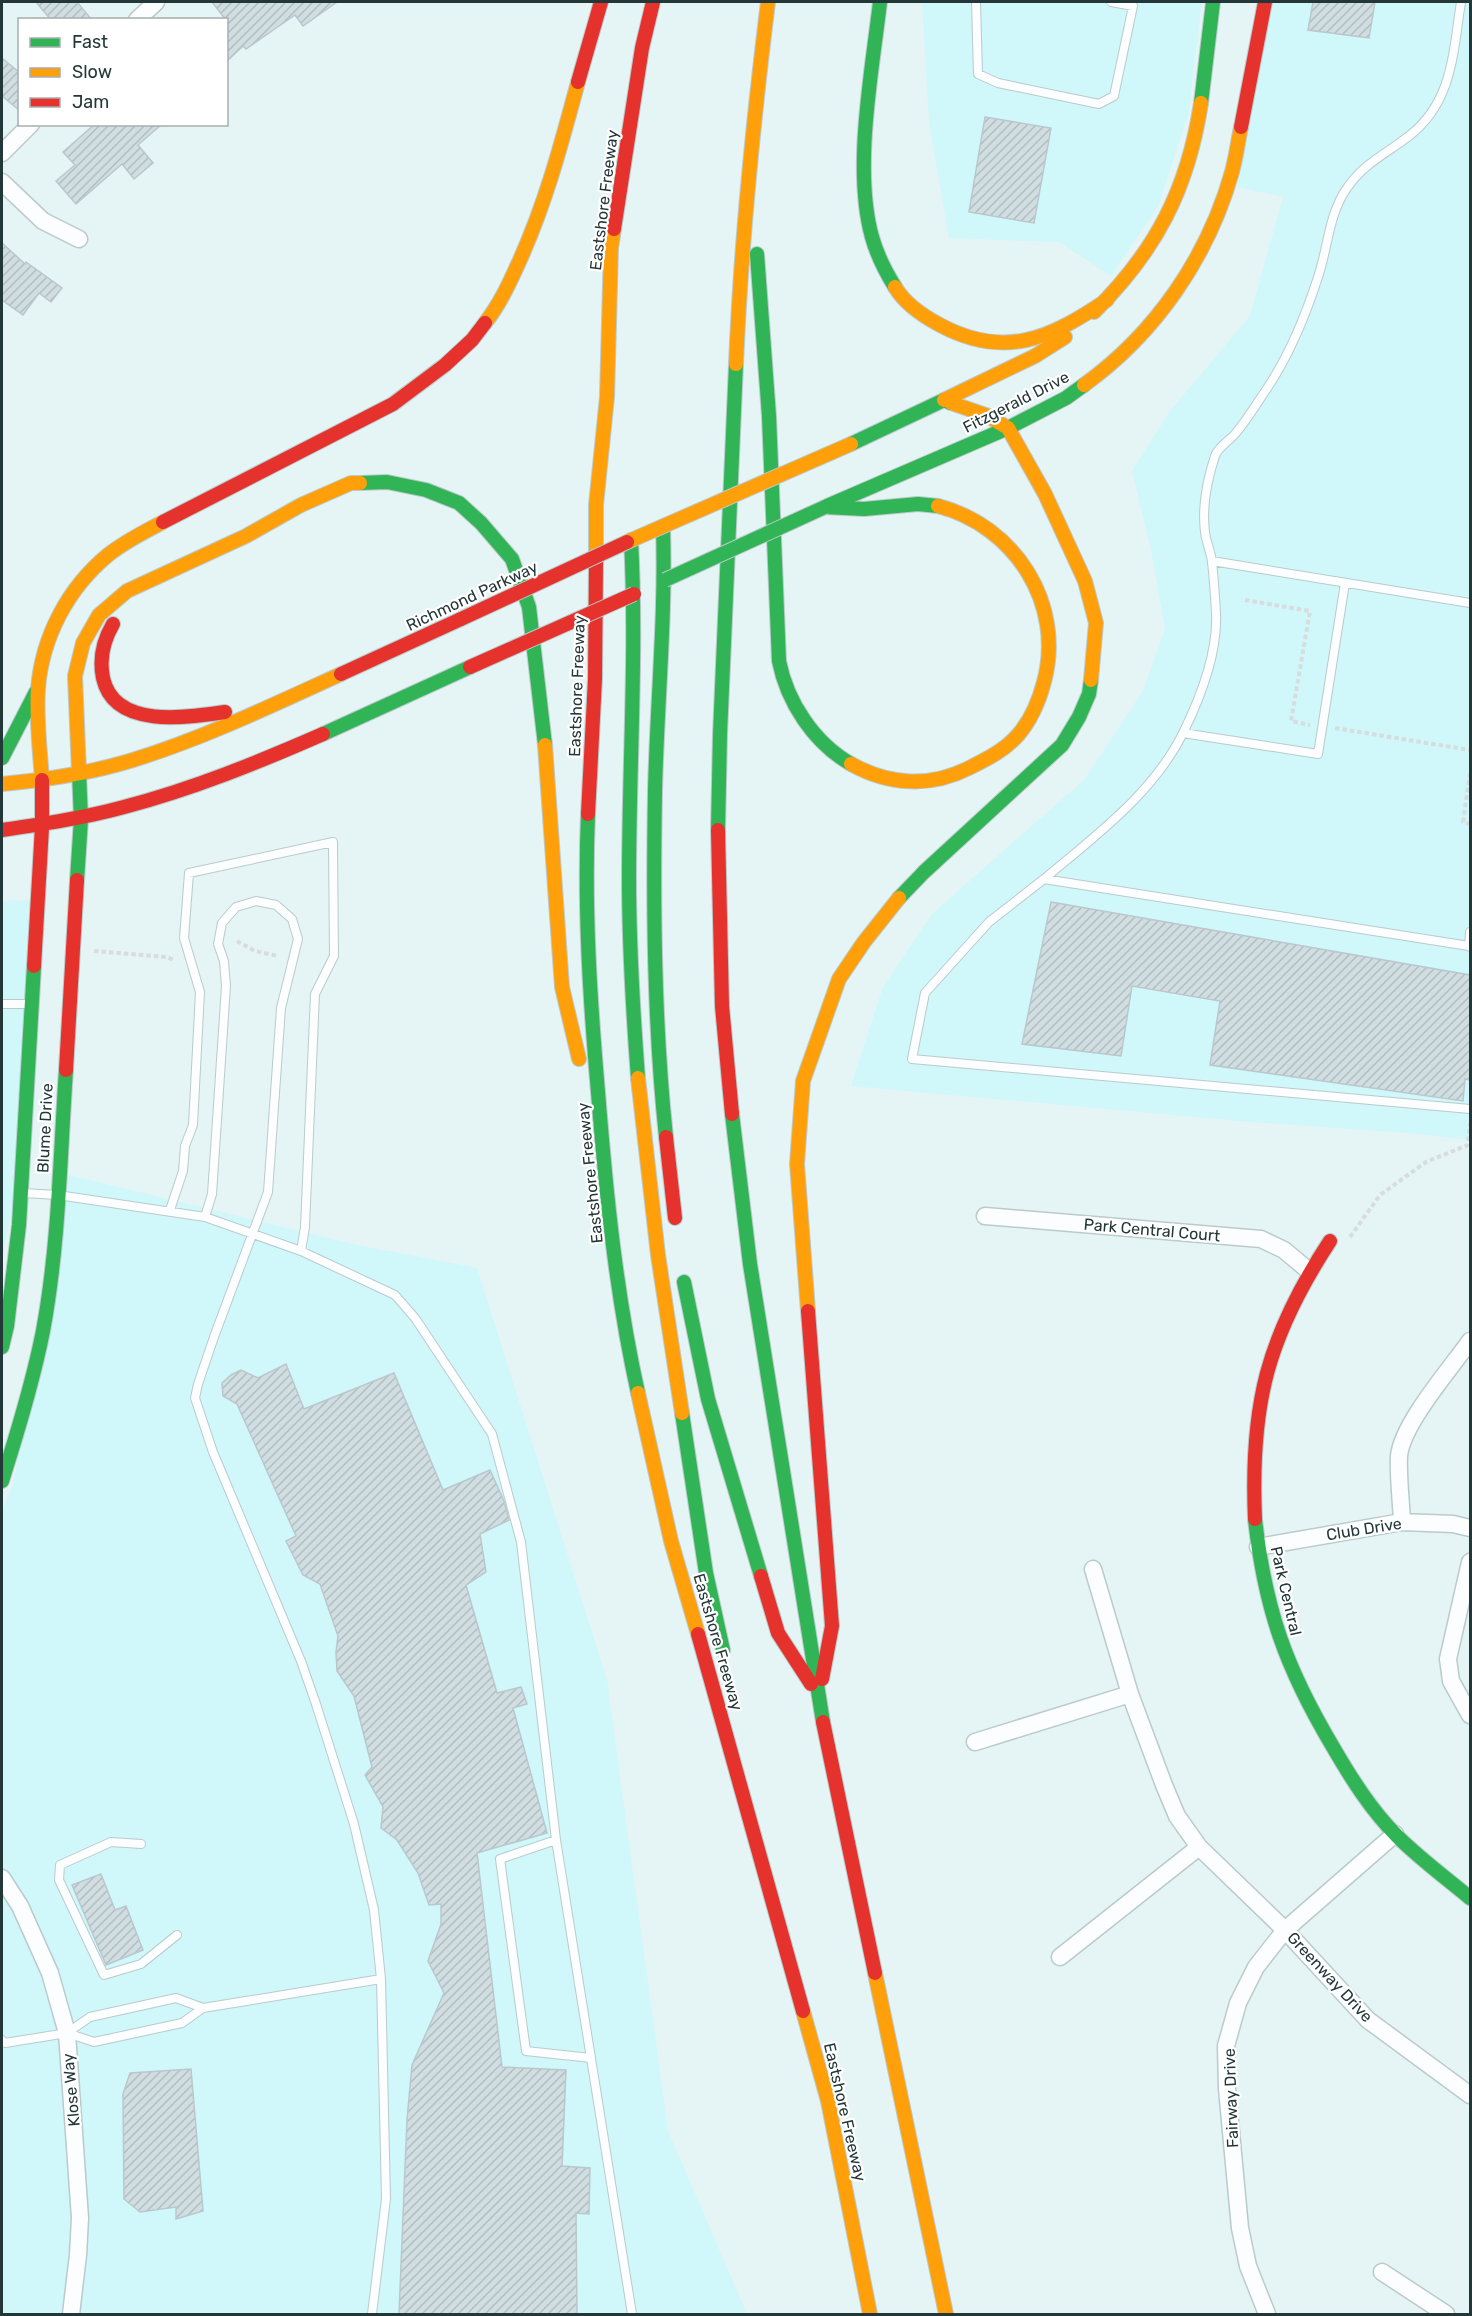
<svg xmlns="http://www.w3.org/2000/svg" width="1472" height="2316" font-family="Rubik,sans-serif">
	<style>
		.built { fill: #d0f7fa }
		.building { fill: url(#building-hatch); stroke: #bac7cc; stroke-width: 1.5 }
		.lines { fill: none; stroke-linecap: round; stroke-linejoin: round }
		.lane-casing { stroke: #bbcacb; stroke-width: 10 }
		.street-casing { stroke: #bbcacb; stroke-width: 19 }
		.fast-casing { stroke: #bbcacb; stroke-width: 16 }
		.slow-casing { stroke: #bbcacb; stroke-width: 16 }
		.jam-casing { stroke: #bbcacb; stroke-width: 16 }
		.path { stroke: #d7dcdd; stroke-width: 4; stroke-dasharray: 4.5 3; stroke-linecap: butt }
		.lane { stroke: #fbfdfe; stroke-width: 8 }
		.street { stroke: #fbfdfe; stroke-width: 16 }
		.fast { stroke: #30b455; stroke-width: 14 }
		.slow { stroke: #ff9f0a; stroke-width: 14 }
		.jam { stroke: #e5322d; stroke-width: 14 }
		.fast-bridge-casing { stroke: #bbcacb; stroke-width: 16; stroke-linecap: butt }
		.slow-bridge-casing { stroke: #bbcacb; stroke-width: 16; stroke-linecap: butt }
		.jam-bridge-casing { stroke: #bbcacb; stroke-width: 16; stroke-linecap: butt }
		.fast-bridge { stroke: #30b455; stroke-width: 14 }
		.slow-bridge { stroke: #ff9f0a; stroke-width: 14 }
		.jam-bridge { stroke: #e5322d; stroke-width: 14 }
		.labels { text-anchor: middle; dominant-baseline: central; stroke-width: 4.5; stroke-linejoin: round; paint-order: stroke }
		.street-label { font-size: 16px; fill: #243738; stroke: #fff }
	</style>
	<defs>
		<pattern id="building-hatch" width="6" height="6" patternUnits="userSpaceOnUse" patternTransform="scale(1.5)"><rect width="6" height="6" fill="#d0dde1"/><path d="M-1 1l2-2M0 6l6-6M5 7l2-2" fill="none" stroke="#b2bec2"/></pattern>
	</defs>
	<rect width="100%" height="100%" fill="#e5f4f5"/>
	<path class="built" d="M922,2H1202L1188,115L1158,206L1111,276L1059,242L949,238L929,122Z
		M1267,2H1470V1140L1409,1133L1252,1122L851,1086L883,987L932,914L1085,779L1143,691L1165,629L1151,549L1132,471L1170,411L1250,316L1283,197L1238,187Z
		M35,900L15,1193L2,1258V901Z
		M69,1175L352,1244L477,1268L607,1680L668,2131L747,2314H2V1510L13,1485Z"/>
	<path class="building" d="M36,2H77L92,20H51Z
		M212,2H337L303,26L295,15L246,49L243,46L226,62V20Z
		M1313,2H1375L1369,38L1308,30Z
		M2,58L20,73V111L2,96Z
		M985,117L1051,128L1034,223L969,212Z
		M95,124H162L138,145L153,163L134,179L122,164L76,204L56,181L75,165L63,152Z
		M2,243L25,264L26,262L62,288L51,302L39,293L23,315L2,300Z
		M1051,902L1470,975V1080L1465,1079L1463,1101L1210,1065L1220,1001L1132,986L1121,1056L1022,1044Z
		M286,1364L304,1409L394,1373L443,1490L490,1470L504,1501L509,1520L480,1534L486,1572L466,1585L497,1693L521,1687L527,1704L513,1708L547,1833L477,1853L502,2067L566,2070L562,2166L590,2168L589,2214L576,2213L577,2314H399L407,2120L412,2065L444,1993L428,1961L441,1924V1904L429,1905L418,1873L397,1840L381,1828L383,1807L365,1775L372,1767L354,1696L337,1671L336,1652L338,1636L320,1584L303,1575L286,1541L296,1536L237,1404L223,1396L222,1383L231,1375L241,1370L258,1378Z
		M101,1874L115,1910L126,1906L143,1950L106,1965L72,1885Z
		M191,2069L203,2211L176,2219V2207L140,2212L124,2199L123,2094L130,2073Z"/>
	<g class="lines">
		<defs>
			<path id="lane" d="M976,2L978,74L998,83L1099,104L1114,96L1133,6L1111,2
				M1212,561L1470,603
				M1183,733L1318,754L1345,583
				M1044,879C1095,836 1155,792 1184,731C1201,696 1218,653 1216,613C1215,596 1214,579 1212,562C1211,552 1206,542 1205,532C1202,507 1207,480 1215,456C1218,447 1229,441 1235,434C1247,420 1257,403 1268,387C1289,355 1305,317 1317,280C1328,250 1328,215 1347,188C1363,164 1387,153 1409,136C1453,102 1453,52 1461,2
				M1470,932L1469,946L1470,947
				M1469,946L1044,879L989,922L925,993L912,1059L1470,1109
				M2,1004H28
				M23,1193L58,1195L205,1217L301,1251L395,1295L415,1318L492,1434L521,1542L556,1840L632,2314
				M170,1210L183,1171L185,1146L193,1125L200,992L184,938L189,873L333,842L334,956L315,994L305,1227L301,1251
				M205,1217L212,1194L226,986L224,961L218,944L222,923L236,907L256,901L276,905L292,919L298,939L281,1008L268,1192L214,1337L198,1384L195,1398L213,1452L301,1661L316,1704L354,1824L374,1910L381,1979L386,2199L372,2314
				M556,1840L500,1859L526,2051L591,2058
				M141,1844L111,1842L60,1865L59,1880L104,1975L141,1964L177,1935
				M67,2033L90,2017L176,1998L203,2008
				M2,2040L5,2043L67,2033L94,2042L182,2023L203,2008L381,1979"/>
			<path id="street" d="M137,20L156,2
				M2,153L31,124
				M2,182L43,221L79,239
				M985,1216L1261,1239L1284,1250L1309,1271
				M1402,1522C1401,1500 1398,1477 1399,1456C1402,1424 1451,1368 1470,1341
				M1258,1547L1402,1522L1453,1524L1470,1528
				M1470,1562L1448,1659L1451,1681L1470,1715
				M1093,1569L1130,1694L1164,1785L1177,1816L1199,1847L1285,1930L1368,2020L1470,2095
				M975,1742L1130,1694
				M2,1878L20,1906L50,1973L67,2033L80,2218L78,2255L71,2314
				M1060,1957L1199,1847
				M1382,2272L1446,2314
				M1267,2314L1248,2266L1240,2228L1227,2089L1226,2046L1238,2003L1256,1967L1285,1930L1395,1834"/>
			<path id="fast" d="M880,2C872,72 853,169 872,237C877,255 885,271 895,287
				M1201,103L1213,2
				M757,254L769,416L779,661C787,702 814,743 851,764
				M851,444L944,400L951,403
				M360,483L387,482L426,490L459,503L481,523L512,559L529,607L545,745
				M827,506L1008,428L1066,398L1084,385
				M825,507L864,509L918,504L938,506
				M663,527C666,615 657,703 655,791C653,907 654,1023 666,1137
				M631,540C637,652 629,765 629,878C629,945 633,1012 638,1078
				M323,734L470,667
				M2,758L36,692
				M588,814C584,907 590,1000 598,1092C606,1193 616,1294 638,1393
				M718,830L720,734L736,364
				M77,880L81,819L79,772
				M899,898L924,872L1062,745L1079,717L1089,694L1091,680
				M732,1114L750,1264L823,1722
				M684,1282L708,1399L761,1576
				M2,1347L7,1326L19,1225L34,966
				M682,1413L706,1573L723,1650
				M2,1481C18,1431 33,1382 43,1331C59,1245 60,1157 66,1070
				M1255,1519C1265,1610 1286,1668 1333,1747C1351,1778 1371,1810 1397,1836C1419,1858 1446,1878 1470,1898"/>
			<path id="slow" d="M895,287C905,304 923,316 940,325C1005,360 1051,338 1107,300
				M1094,312C1156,251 1188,189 1201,103
				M485,323C500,304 509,284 519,262C546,202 561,145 578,82
				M736,364C741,243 753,123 768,2
				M1084,385C1156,333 1208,257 1232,172C1236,157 1238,142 1241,127
				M944,400L1035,356L1065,337
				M951,403L986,415L1008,428L1045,494L1085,581L1096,623L1091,680
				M596,561V505L607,397L611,248L614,229
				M545,745L562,987L579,1059
				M851,764C889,785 930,788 969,768C987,759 1005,750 1018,735C1031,720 1039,701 1044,682C1065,604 1015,526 938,506
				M79,772L75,676L83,643L99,615L127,591L246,536L301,505L351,483H360
				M42,780C40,750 36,719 38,689C42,637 68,588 108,555C124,542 144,532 163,522
				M2,784C45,780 91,773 133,760C204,738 273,705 341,674
				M638,1078L658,1255L682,1413
				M808,1311L797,1164L803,1081L839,979L864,942L899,898
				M638,1393L671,1541L698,1634
				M875,1973L946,2314
				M803,2011L828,2101L870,2314"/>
			<path id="jam" d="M578,82L601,2
				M1241,127L1265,2
				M614,229L642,48L653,2
				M163,522L393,404L445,365L472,340L485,323
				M113,624C103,641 99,658 103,678C114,729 187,718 225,712
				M341,674L461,619
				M588,814L595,679L596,561
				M2,830C43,824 84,818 124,807C193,789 259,762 323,734
				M718,830L722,1006L732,1114
				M34,966L42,827V780
				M66,1070L77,880
				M666,1137L675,1218
				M808,1311L832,1626L822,1679
				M1255,1519C1250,1405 1267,1337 1330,1241
				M761,1576L778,1633L811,1684
				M698,1634L803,2011
				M823,1722L875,1973"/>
		</defs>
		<use href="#lane" class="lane-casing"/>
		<use href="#street" class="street-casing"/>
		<use href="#fast" class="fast-casing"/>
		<use href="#slow" class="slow-casing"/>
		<use href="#jam" class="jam-casing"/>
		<path class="path" d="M1245,600L1310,611L1291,721L1310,725
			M1335,728L1470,750
			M1470,773L1463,822L1470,824
			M237,941L255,951L278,956
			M94,951L167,957L174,960
			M1350,1237L1380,1195L1426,1162L1468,1145L1470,1123"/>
		<use href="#lane" class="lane"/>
		<use href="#street" class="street"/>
		<use href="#fast" class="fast"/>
		<use href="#slow" class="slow"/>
		<use href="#jam" class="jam"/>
		<defs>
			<path id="fast-bridge" d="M665,580L825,507"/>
			<path id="slow-bridge" d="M627,542L851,444"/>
			<path id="jam-bridge" d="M461,619L627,542
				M470,667L634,594"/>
		</defs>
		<use href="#fast-bridge" class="fast-bridge-casing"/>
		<use href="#slow-bridge" class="slow-bridge-casing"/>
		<use href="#jam-bridge" class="jam-bridge-casing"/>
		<use href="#fast-bridge" class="fast-bridge"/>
		<use href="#slow-bridge" class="slow-bridge"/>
		<use href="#jam-bridge" class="jam-bridge"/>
	</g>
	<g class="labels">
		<g class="street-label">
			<text transform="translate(604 200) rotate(-83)">Eastshore Freeway</text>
			<text transform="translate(1016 402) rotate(-27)">Fitzgerald Drive</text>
			<text transform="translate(472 596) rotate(-25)">Richmond Parkway</text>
			<text transform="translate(577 686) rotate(-88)">Eastshore Freeway</text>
			<text transform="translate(45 1128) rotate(-87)">Blume Drive</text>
			<text transform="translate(590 1173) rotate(-96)">Eastshore Freeway</text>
			<text transform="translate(1152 1230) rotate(5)">Park Central Court</text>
			<text transform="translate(1364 1529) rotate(-9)">Club Drive</text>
			<text transform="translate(1286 1591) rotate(77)">Park Central</text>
			<text transform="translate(718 1642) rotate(74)">Eastshore Freeway</text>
			<text transform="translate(1330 1977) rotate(47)">Greenway Drive</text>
			<text transform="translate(71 2090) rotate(-95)">Klose Way</text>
			<text transform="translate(1231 2098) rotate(-92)">Fairway Drive</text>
			<text transform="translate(845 2112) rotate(77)">Eastshore Freeway</text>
		</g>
	</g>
	<rect width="1472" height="2316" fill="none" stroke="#243738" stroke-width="6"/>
	<rect x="18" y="18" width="210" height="108" fill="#ffffff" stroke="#a7afaf" stroke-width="1.5"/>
	<rect x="30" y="38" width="30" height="9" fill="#30b455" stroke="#a7afaf" stroke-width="1.5"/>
	<text x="72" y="48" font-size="18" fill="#243738">Fast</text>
	<rect x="30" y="68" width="30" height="9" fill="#ff9f0a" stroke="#a7afaf" stroke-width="1.5"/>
	<text x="72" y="78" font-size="18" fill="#243738">Slow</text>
	<rect x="30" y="98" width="30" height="9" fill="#e5322d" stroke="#a7afaf" stroke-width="1.5"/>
	<text x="72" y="108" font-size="18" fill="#243738">Jam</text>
</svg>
